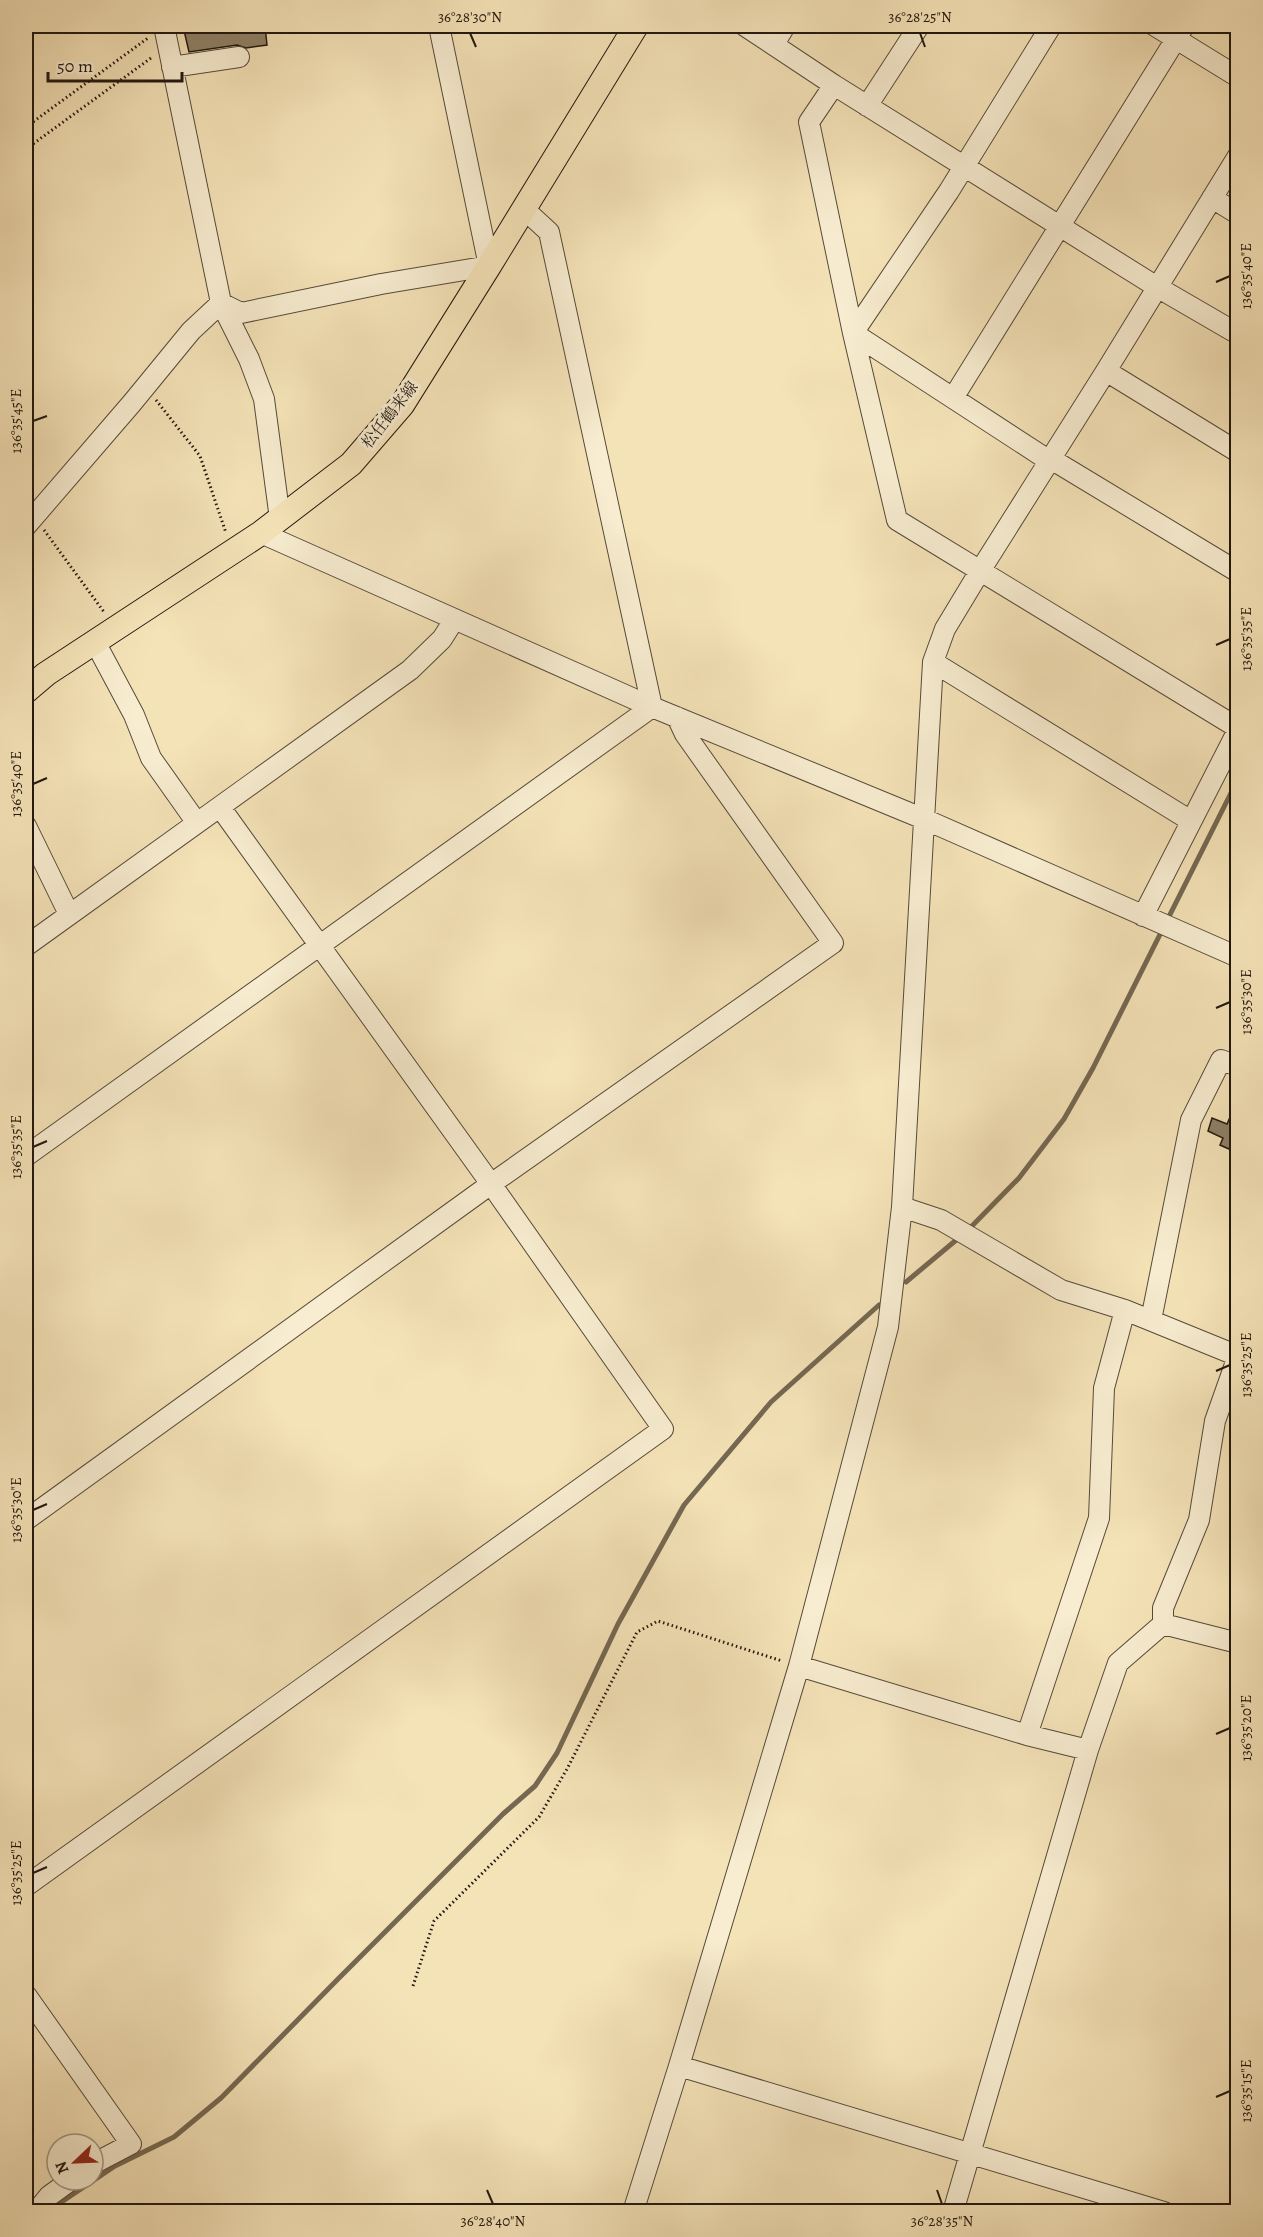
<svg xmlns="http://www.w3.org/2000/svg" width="1263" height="2237" font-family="Alegreya,'Noto Serif JP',serif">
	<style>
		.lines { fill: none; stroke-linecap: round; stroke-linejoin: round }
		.stream { stroke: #756852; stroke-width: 5 }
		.building { fill: #8f8167; stroke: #21170f; stroke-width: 1.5 }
		.minor-casing { stroke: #564a39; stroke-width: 22 }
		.major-casing { stroke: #21170f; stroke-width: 26 }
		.path { stroke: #21170f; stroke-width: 3; stroke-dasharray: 1.5 3; stroke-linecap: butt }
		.minor { stroke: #f8edd1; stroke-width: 20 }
		.major { stroke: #f5e3b8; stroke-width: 24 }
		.ticks { fill: none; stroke: #21170f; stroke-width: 2 }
		.labels { text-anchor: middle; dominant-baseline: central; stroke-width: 6; stroke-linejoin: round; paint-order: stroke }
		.street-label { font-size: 16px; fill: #21170f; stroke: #f8edd1 }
		.neatline { fill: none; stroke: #21170f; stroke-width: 2 }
		.ticks-label { font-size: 15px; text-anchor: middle; fill: #21170f }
	</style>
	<rect width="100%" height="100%" fill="#f5e3b8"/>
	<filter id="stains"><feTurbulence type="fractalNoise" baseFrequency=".00333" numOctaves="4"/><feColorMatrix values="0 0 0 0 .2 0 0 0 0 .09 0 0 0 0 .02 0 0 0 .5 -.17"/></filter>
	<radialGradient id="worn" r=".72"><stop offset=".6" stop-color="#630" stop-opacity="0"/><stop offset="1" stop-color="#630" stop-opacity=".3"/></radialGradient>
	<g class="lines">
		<path class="stream" d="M968,1230L1019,1178L1064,1119L1093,1068L1238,779
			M906,1282L961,1236
			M53,2212L60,2203L115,2166L174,2137L221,2098L339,1978L503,1814L535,1786L557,1753L618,1624L684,1505L771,1402L879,1305"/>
	</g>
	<path class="building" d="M183,26H265L267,45L246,48L237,45L189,52Z
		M1238,1099V1153L1220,1145L1223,1138L1208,1131L1212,1118L1227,1124Z"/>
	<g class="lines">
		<defs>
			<path id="minor" d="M164,26L221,303L249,359L264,399L280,519
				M745,26L834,85L809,122L853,333L897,520L1238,728
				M1051,26L949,191L853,333L1048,460L1056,462L1238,572
				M1155,26L1238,77
				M774,44L785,26
				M172,67L239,57
				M834,85L1157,287L1238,334
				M867,106L919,26
				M1212,198L1238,214
				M524,209L549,232L652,707
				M1106,371L1238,452
				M953,398L1184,26
				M26,526L132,403L191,331L221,303L241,313L381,284L489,266L439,26
				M261,533L652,707L924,819L1238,957
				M95,642L134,715L151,758L197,823
				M933,662L1191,821
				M26,826L69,914
				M1143,916L1238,730
				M26,946L410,670L442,639L454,620
				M26,1156L652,707
				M902,1207L941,1220L1061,1290L1125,1310
				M1151,1320L1191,1120L1221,1060L1238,1066
				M26,1520L491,1184L833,943L685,734L677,717
				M1163,1624L1238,1643
				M799,1666L1027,1735L1088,1750
				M1027,1735L1099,1518L1104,1388L1125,1310L1238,1356L1215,1421L1199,1520L1163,1608V1624
				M26,1886L663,1429L491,1184L220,807
				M26,1995L131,2144L93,2164
				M679,2066L1164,2212
				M36,2212L49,2196L71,2180
				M633,2212L679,2066L799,1666L888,1327L902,1207L933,662L945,629L980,571L1106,371L1238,156
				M953,2212L1088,1750L1118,1663L1163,1624"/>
			<path id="major" d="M26,691L46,674L261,533L351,464L402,405L489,266L636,26"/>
		</defs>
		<use href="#minor" class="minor-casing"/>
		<use href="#major" class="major-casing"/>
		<path class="path" d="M26,127L148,38
			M26,149L151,58
			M156,400L200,456L226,533
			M44,530L104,612
			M413,1986L434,1921L539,1817L567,1769L637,1632L658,1621L782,1661"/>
		<use href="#minor" class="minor"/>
		<use href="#major" class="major"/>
	</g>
	<path class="ticks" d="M470,33L476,47M920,33L925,47M1216,282L1230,276M33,421L47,416M1216,645L1230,639M33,784L47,778M1216,1008L1230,1002M33,1147L47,1141M1216,1371L1230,1365M33,1510L47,1504M1216,1734L1230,1728M33,1873L47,1867M1216,2097L1230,2091M487,2190L493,2204M937,2190L942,2204"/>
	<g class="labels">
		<g class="street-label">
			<text transform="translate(390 415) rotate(-52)">松任鶴来線</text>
		</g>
	</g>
	<rect width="1263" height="2237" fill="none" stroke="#f5e3b8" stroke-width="66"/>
	<g transform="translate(75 2162) rotate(247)"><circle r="28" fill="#f8edd1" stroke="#a29783" stroke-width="1.5"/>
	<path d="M0-4.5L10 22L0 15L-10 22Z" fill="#8f2418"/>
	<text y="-9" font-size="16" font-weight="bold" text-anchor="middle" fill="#21170f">N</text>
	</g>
	<path d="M48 72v9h134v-9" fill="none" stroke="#21170f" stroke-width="3"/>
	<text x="57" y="72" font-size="18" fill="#21170f" stroke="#f8edd1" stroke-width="4.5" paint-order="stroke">50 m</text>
	<rect x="33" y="33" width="1197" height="2171" class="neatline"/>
	<g class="ticks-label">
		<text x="470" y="22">36°28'30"N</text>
		<text x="920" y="22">36°28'25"N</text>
		<text transform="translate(1246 276) rotate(-90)" y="5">136°35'40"E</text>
		<text transform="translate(16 421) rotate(-90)" y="5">136°35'45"E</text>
		<text transform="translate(1246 639) rotate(-90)" y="5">136°35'35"E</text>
		<text transform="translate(16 784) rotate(-90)" y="5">136°35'40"E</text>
		<text transform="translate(1246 1002) rotate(-90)" y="5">136°35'30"E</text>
		<text transform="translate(16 1147) rotate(-90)" y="5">136°35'35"E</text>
		<text transform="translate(1246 1365) rotate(-90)" y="5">136°35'25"E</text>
		<text transform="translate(16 1510) rotate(-90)" y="5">136°35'30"E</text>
		<text transform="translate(1246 1728) rotate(-90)" y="5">136°35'20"E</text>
		<text transform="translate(16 1873) rotate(-90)" y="5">136°35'25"E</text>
		<text transform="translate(1246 2091) rotate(-90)" y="5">136°35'15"E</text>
		<text x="493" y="2226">36°28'40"N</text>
		<text x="942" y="2226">36°28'35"N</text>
	</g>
	<rect width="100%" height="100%" filter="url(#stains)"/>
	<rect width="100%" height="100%" fill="url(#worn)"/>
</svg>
